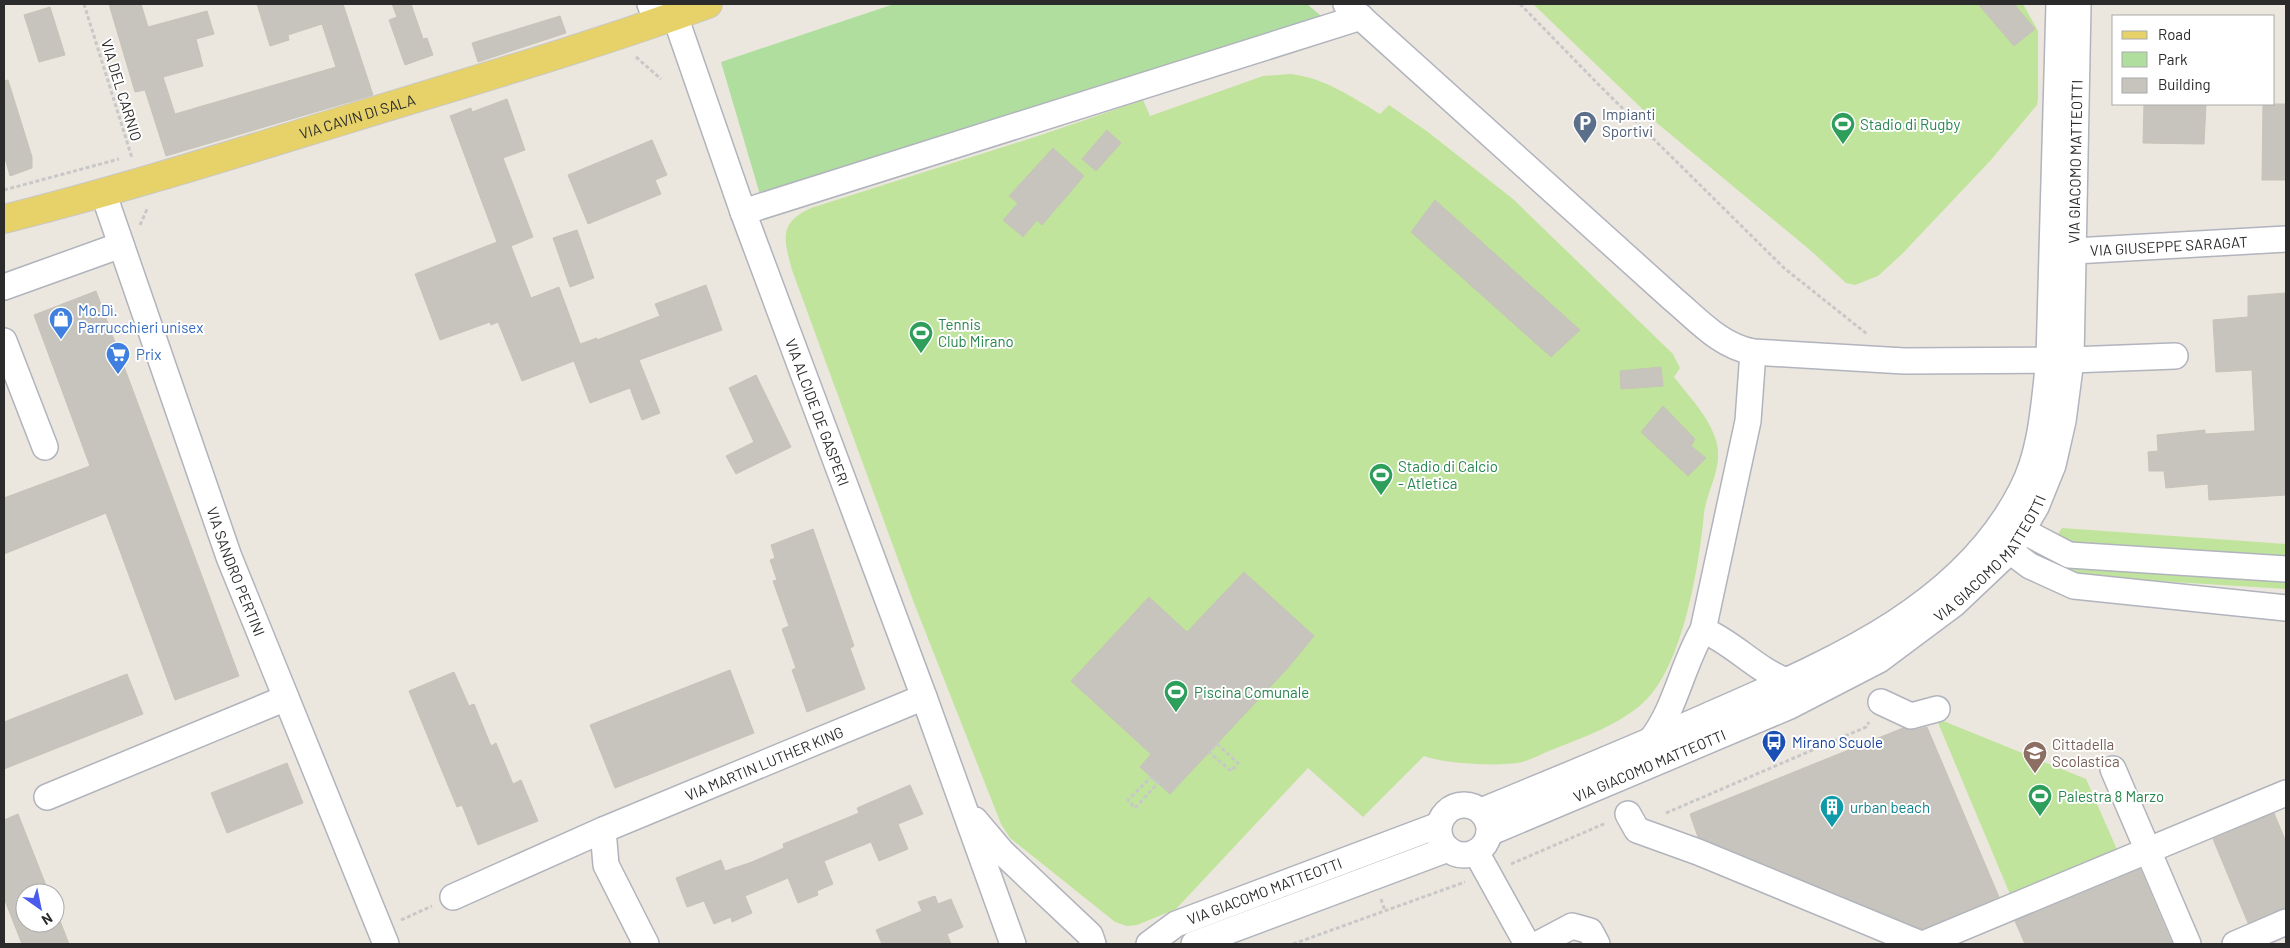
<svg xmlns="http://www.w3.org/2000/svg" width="2290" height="948" font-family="Barlow,sans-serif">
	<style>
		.green { fill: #afde9f }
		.pitch { fill: #c0e49c }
		.building { fill: #c7c4bd; stroke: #c7c3b8 }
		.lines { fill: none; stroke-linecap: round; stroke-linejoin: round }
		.minor-casing { stroke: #b1b3bd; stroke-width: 28 }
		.major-casing { stroke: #c8c8c8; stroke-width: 30 }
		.path { stroke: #c8c8c8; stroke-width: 3; stroke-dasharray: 4 2.5; stroke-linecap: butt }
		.minor { stroke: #fff; stroke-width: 25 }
		.major { stroke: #e6d269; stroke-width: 28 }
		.labels { text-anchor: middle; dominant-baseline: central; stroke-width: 4; stroke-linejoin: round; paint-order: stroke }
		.street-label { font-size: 15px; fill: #2b2b2b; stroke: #fff }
		.service-label { font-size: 15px; fill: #4e5e75; stroke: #fff; text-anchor: start }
		.leisure-label { font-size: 15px; fill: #27864d; stroke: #fff; text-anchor: start }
		.shop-label { font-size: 15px; fill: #366cbe; stroke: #fff; text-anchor: start }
		.transit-label { font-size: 15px; fill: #164399; stroke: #fff; text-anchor: start }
		.education-label { font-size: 15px; fill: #785e54; stroke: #fff; text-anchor: start }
		.culture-label { font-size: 15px; fill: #0d838f; stroke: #fff; text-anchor: start }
	</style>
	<rect width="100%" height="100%" fill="#ece7de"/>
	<path class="green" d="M894,4H1307L1327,21L763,205L721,62Z"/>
	<path class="pitch" d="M1533,4H2023L2038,31V99L2037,105L1990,161L1902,254L1878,276L1855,285L1846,283L1810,250L1658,124Z
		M1291,74C1325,78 1352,97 1380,114L1389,105L1428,132L1513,199L1673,354L1680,368L1674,377C1689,396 1709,417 1716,440C1724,468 1707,488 1704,514C1699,566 1683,666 1644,702C1619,725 1584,737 1554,749C1543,753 1533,759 1522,762C1502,767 1444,764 1424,756L1363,817L1308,768L1176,909L1137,925L1127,926L1115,922L1010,838L1001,824L914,603L792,270C784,240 778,223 811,208L1041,135L1143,100L1150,116L1263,76Z
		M2062,528L2286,544V589L2078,576L2039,562Z
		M1936,718L2086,779L2119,854L2012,899Z"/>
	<path class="building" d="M109,4H141L148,27L207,11L214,34L196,39L203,66L163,77L175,114L336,67L322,24L288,35L289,40L270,46L257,4H343L373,95L166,156L145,90L135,92Z
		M392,4H411L423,39L427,38L433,55L405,65L389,20L397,17Z
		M1978,4H2014L2035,29L2014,46Z
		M50,7L65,55L39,62L24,15Z
		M560,16L566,33L478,62L472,43Z
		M8,80L32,157V168L10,176L4,155V81Z
		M507,99L525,150L503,158L533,237L511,246L531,298L559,287L580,344L597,338V340L660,316L655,304L706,285L722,330L639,360L660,413L642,420L630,388L590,403L574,361L522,381L498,322L491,325L490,322L440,340L415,274L497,242L450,116L471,108L472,112Z
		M2144,104H2206L2204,144L2143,143Z
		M2263,104H2286V180H2262Z
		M1107,130L1121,143L1096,171L1082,159Z
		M652,140L667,175L655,180L661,194L588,224L568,175Z
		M1053,148L1084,176L1042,225L1037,220L1023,237L1003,220L1018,203L1009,196Z
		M1435,200L1580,330L1551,357L1411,232Z
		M577,230L594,278L570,287L553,238Z
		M96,291L239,676L175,700L106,513L4,554V498L90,466L34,315Z
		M2286,293V495L2209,500L2208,484L2166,488L2164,471H2149L2148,452L2158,451L2157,435L2205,430V434L2255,431L2252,370L2216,372L2213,320L2248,317V296Z
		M1661,367L1663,386L1621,389L1620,371Z
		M756,375L791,447L736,474L726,456L754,442L729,388Z
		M1663,406L1695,439L1691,446L1706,458L1688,476L1641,432Z
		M813,529L854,646L850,648L865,689L807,712L792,670L796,668L782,629L789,626L773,581L777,580L770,560L775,558L771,545Z
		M1244,572L1314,636L1286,670L1170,794L1140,767L1151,754L1071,681L1149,597L1187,632Z
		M730,670L754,733L615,788L590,725Z
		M454,672L469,706L474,704L491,746L496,743L513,784L521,780L538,821L478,845L462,805L457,807L409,691Z
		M127,674L143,714L4,769V722Z
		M1927,727L1999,897L1922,929L1698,837L1690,814L1903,728L1914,730Z
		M287,763L303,803L227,833L211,793Z
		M910,785L923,814L898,824L908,849L879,861L871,842L824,861L833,884L817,891L818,895L798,903L788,878L745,896L752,913L732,922L731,917L714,924L704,901L687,907L676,878L721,860L725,871L752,862L784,848L783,844L859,813L857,808Z
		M2274,813L2286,842V908L2248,923L2213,839Z
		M18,814L49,893H25V923H55V908L69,944H22L4,898V820Z
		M2140,869L2172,944H2025L2015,921Z
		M935,896L938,904L951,899L963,927L947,934L951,944H882L876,930L922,911L918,902Z"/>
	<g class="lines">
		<defs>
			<g id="minor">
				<path d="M650,4L657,22"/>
				<path d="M1346,4L1673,299C1698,320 1720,346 1753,352L1904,361L2071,360L2175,356"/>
				<path id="s1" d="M675,16L743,212L924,697L1013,944"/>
				<path id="s2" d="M103,192L229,557L386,944"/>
				<path d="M743,212L1361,17"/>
				<path id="s3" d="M2057,252L2286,239"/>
				<path d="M4,287L121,245"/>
				<path d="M4,341L45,447"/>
				<path d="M2023,531L2069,555L2286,569"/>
				<path d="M2010,551L2030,566L2074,586L2286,608"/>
				<path d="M1703,630C1734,643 1756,670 1787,681"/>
				<path d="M1881,702L1911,716L1937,709"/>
				<path d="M1651,740C1676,708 1682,665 1703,630L1748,421L1753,352"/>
				<path d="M2113,769L2188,944"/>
				<path d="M47,797L286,698"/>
				<circle cx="1464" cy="830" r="25"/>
				<path d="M1481,811C1557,780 1632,749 1707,716C1825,664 1961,610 2022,489C2042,450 2044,402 2049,359L2059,4"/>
				<path d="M1628,814L1637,830L1698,852L1921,944"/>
				<path d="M975,820L1002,852L1090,935L1093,944"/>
				<path id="s4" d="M1489,833L1790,706L1879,660L1954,604L2010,551L2036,507L2053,465L2063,421L2071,360L2078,4"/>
				<path d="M1476,852L1527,944"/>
				<path d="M453,897L603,830"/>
				<path id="s5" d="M646,944L606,865L603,830L924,697"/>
				<path id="s6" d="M1149,944L1176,924L1439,825"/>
				<path d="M1194,944L1448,849"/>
				<path d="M1538,944L1572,926L1590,931L1597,944"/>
				<path d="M1923,944L2286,793"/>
				<path d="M2235,944L2286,922"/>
			</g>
			<g id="major">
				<path id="s7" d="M4,219C120,190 234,154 348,119C468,82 590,47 708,4"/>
			</g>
		</defs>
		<use href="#minor" class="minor-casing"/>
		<use href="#major" class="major-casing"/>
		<path class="path" d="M84,4L132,158
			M1520,4L1599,85L1784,268L1867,334
			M636,57L661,79
			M4,190L119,159
			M140,225L148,207
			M1217,744L1238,763L1231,771L1209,752Z
			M1151,777L1158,783L1135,808L1128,800Z
			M1666,813L1866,727L1869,722
			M1511,864L1606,823
			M1381,899L1385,911
			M401,920L432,906
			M1293,944L1465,882"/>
		<use href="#minor" class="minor"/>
		<use href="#major" class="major"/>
	</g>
	<defs>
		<symbol id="parking-pin" viewBox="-11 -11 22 30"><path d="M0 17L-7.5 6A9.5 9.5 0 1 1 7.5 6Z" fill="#5c6f8a" stroke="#fff"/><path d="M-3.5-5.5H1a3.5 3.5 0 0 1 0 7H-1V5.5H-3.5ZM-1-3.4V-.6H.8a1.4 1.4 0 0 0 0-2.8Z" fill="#fff"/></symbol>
		<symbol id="stadium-pin" viewBox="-11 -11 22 30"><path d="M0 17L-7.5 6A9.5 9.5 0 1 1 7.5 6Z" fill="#2e9e5b" stroke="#fff"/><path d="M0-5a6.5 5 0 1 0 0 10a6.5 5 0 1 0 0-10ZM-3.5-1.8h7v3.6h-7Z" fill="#fff"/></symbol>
		<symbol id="shop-pin" viewBox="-11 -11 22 30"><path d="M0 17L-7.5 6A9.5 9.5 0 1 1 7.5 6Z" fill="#3f7fe0" stroke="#fff"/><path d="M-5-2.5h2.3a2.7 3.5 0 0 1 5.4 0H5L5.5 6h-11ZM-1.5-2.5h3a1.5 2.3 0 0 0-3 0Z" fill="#fff"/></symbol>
		<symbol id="supermarket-pin" viewBox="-11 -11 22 30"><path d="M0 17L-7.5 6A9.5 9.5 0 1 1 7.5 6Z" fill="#3f7fe0" stroke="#fff"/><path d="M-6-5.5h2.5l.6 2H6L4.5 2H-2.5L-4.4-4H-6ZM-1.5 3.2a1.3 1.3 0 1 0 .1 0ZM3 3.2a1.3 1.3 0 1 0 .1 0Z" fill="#fff"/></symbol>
		<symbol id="bus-pin" viewBox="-11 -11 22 30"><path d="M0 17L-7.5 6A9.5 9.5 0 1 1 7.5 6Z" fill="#1a4fb4" stroke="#fff"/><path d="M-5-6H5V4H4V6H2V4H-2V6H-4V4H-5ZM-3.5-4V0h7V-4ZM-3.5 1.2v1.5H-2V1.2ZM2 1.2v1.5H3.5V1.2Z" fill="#fff"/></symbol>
		<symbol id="school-pin" viewBox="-11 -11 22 30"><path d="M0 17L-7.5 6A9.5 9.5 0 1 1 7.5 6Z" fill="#8d6e63" stroke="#fff"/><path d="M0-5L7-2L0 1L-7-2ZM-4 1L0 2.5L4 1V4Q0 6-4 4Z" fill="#fff"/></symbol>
		<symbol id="building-pin" viewBox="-11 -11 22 30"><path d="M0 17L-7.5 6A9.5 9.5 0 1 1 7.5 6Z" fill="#0f9aa8" stroke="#fff"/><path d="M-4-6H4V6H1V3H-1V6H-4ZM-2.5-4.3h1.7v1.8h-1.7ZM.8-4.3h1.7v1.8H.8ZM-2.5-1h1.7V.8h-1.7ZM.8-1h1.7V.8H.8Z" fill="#fff"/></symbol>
	</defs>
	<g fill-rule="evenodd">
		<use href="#parking-pin" x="1571" y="109" width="28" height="38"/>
		<use href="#stadium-pin" x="1829" y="110" width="28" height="38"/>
		<use href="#shop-pin" x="47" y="305" width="28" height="38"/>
		<use href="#stadium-pin" x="907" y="319" width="28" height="38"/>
		<use href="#supermarket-pin" x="104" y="340" width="28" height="38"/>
		<use href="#stadium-pin" x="1367" y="461" width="28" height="38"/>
		<use href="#stadium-pin" x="1162" y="678" width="28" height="38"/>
		<use href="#bus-pin" x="1760" y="728" width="28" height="38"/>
		<use href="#school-pin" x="2021" y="739" width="28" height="38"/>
		<use href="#stadium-pin" x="2026" y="782" width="28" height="38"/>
		<use href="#building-pin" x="1818" y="793" width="28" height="38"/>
	</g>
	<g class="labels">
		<g class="street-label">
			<text transform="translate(122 90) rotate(73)">VIA DEL CARNIO</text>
			<text stroke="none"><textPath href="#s7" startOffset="368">VIA CAVIN DI SALA</textPath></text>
			<text stroke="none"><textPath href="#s4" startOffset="999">VIA GIACOMO MATTEOTTI</textPath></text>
			<text stroke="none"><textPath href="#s3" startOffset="112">VIA GIUSEPPE SARAGAT</textPath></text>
			<text stroke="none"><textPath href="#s1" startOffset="421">VIA ALCIDE DE GASPERI</textPath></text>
			<text stroke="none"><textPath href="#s4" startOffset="579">VIA GIACOMO MATTEOTTI</textPath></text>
			<text stroke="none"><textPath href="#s2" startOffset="402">VIA SANDRO PERTINI</textPath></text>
			<text stroke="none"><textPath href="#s5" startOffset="298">VIA MARTIN LUTHER KING</textPath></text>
			<text stroke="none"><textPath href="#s4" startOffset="174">VIA GIACOMO MATTEOTTI</textPath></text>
			<text stroke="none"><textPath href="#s6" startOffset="128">VIA GIACOMO MATTEOTTI</textPath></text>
		</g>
		<g class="service-label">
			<text x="1602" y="114">Impianti<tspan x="1602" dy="17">Sportivi</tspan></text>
		</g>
		<g class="leisure-label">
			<text x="1860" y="124">Stadio di Rugby</text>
			<text x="938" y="324">Tennis<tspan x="938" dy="17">Club Mirano</tspan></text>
			<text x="1398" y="466">Stadio di Calcio<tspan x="1398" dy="17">- Atletica</tspan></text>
			<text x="1194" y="692">Piscina Comunale</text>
			<text x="2058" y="796">Palestra 8 Marzo</text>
		</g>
		<g class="shop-label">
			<text x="78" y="310">Mo.Dì.<tspan x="78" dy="17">Parrucchieri unisex</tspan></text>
			<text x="136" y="354">Prix</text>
		</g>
		<g class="transit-label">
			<text x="1792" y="742">Mirano Scuole</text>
		</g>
		<g class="education-label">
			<text x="2052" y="744">Cittadella<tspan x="2052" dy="17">Scolastica</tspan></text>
		</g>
		<g class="culture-label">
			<text x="1850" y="807">urban beach</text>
		</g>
	</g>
	<rect width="2290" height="948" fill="none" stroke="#2b2b2b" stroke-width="10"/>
	<rect x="2112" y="15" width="162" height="90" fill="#ffffff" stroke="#aaaaaa"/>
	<rect x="2122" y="31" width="25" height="8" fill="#e6d269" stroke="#aaaaaa"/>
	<text x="2158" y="40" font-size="15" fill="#2b2b2b">Road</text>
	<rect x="2122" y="52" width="25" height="15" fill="#afde9f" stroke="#aaaaaa"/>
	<text x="2158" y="65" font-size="15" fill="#2b2b2b">Park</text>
	<rect x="2122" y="78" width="25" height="15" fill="#c7c4bd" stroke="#aaaaaa"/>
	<text x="2158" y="90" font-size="15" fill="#2b2b2b">Building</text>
	<g transform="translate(40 908) rotate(147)"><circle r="24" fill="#ffffff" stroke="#aaaaaa"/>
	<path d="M0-4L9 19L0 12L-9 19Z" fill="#4b5cec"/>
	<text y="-8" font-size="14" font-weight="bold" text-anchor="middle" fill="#2b2b2b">N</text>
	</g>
</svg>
